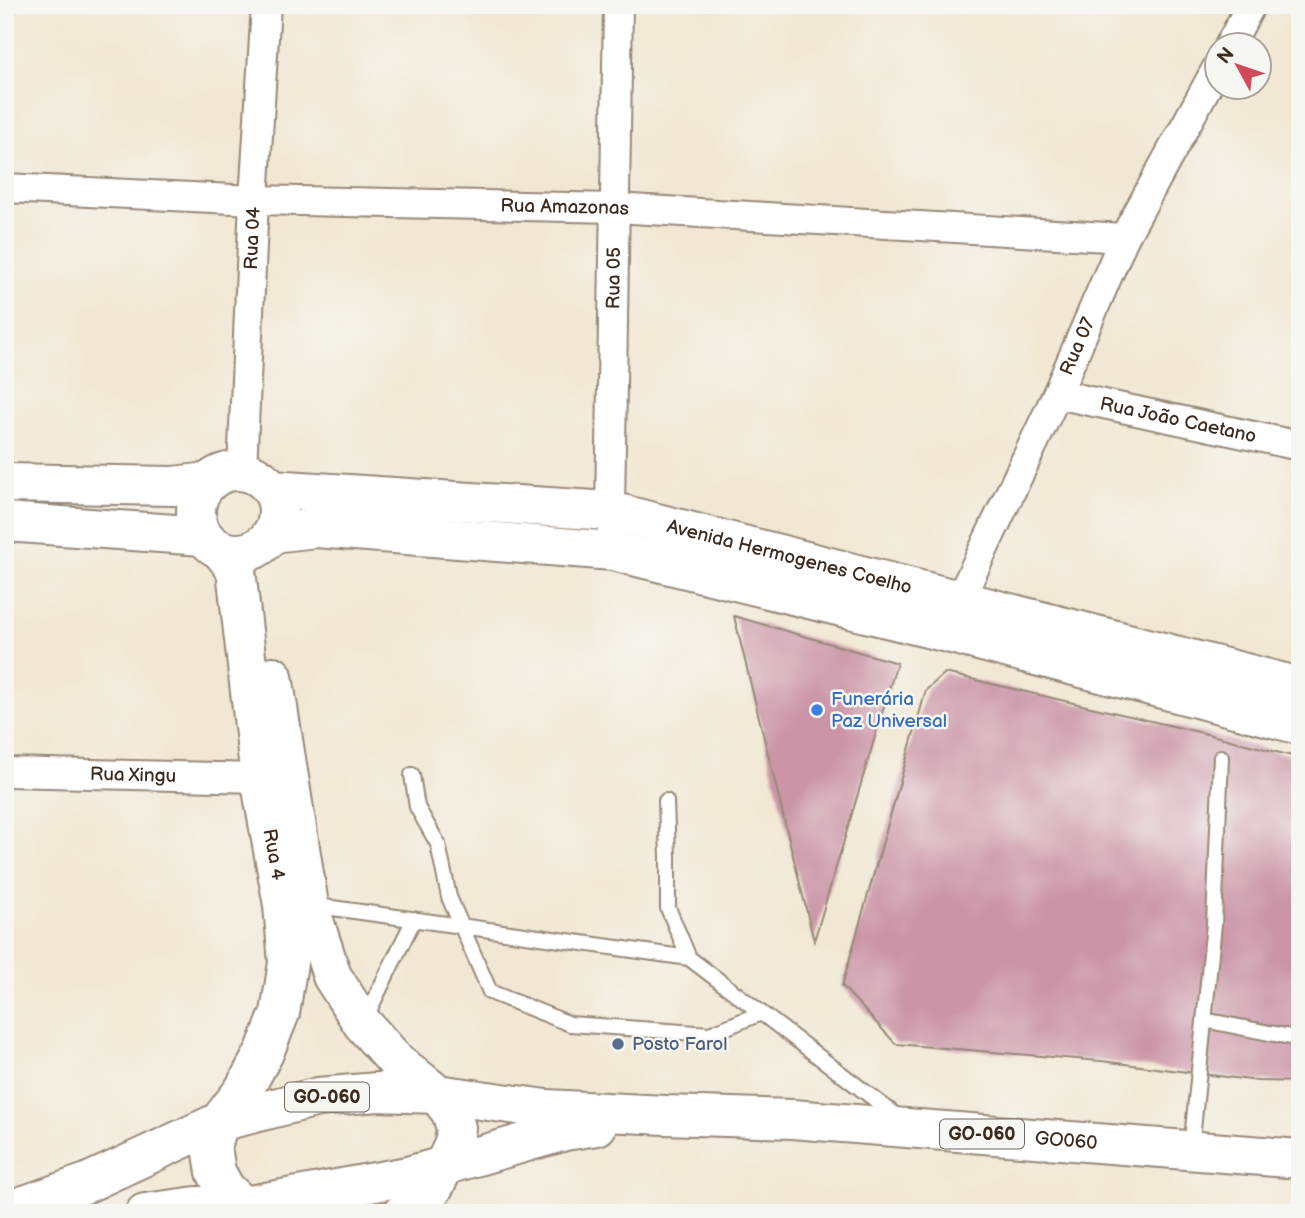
<svg xmlns="http://www.w3.org/2000/svg" width="1305" height="1218" font-family="'Balsamiq Sans',sans-serif">
	<style>
		.building { fill: #cb95a7 }
		.lines { fill: none; stroke-linecap: round; stroke-linejoin: round }
		.lane-casing { stroke: #968878; stroke-width: 18 }
		.street-casing { stroke: #968878; stroke-width: 32 }
		.secondary-casing { stroke: #968878; stroke-width: 42 }
		.primary-casing { stroke: #968878; stroke-width: 42 }
		.lane { stroke: #fff; stroke-width: 14 }
		.street { stroke: #fff; stroke-width: 28 }
		.secondary { stroke: #fff; stroke-width: 38 }
		.primary { stroke: #fff; stroke-width: 38 }
		.shop-dot { fill: #3f7fe0; stroke: #f6f6f2; stroke-width: 2.5 }
		.service-dot { fill: #5c6f8a; stroke: #f6f6f2; stroke-width: 2.5 }
		.labels { text-anchor: middle; dominant-baseline: central; stroke-width: 5; stroke-linejoin: round; paint-order: stroke }
		.shield { fill: #f6f6f2; stroke: #73675e; stroke-width: 2 }
		.shield-label { font-size: 18px; font-weight: bold; fill: #3b2a1e }
		.street-label { font-size: 19px; fill: #3b2a1e; stroke: #f6f6f2 }
		.shop-label { font-size: 19px; fill: #366cbe; stroke: #f6f6f2; text-anchor: start }
		.service-label { font-size: 19px; fill: #4e5e75; stroke: #f6f6f2; text-anchor: start }
	</style>
	<rect width="100%" height="100%" fill="#f6f6f2"/>
	<filter id="ink" filterUnits="userSpaceOnUse"><feTurbulence type="fractalNoise" baseFrequency=".0143" numOctaves="2"/><feDisplacementMap in="SourceGraphic" scale="14" xChannelSelector="R" yChannelSelector="G"/><feConvolveMatrix kernelMatrix="1 2 1 2 8 2 1 2 1" color-interpolation-filters="sRGB"/></filter>
	<filter id="wash" filterUnits="userSpaceOnUse"><feTurbulence type="fractalNoise" baseFrequency=".00686" numOctaves="4" result="noise"/><feDisplacementMap in="SourceGraphic" scale="28" xChannelSelector="R" yChannelSelector="G"/><feGaussianBlur stdDeviation="1.57" result="paint"/><feColorMatrix in="noise" values="0 0 0 0 0 0 0 0 0 0 0 0 0 0 0 0 0 1.4 0 .05"/><feComposite in="paint" operator="in"/></filter>
	<g filter="url(#wash)">
		<rect width="100%" height="100%" fill="#f1e7d2"/>
		<g id="blocks">
			<path class="building" d="M734,616L897,663L814,941Z
				M945,673L1207,734L1300,758V1082L1258,1081L1101,1061L896,1044L842,986L926,690Z"/>
		</g>
	</g>
	<g filter="url(#ink)">
		<use href="#blocks" fill-opacity="0" stroke="#968878" stroke-width="2"/>
		<g class="lines">
			<defs>
				<path id="lane" d="M412,775L417,807L438,844L449,897L490,992L570,1024L710,1034L761,1013
					M666,801L668,857V908L689,958
					M311,905L689,958L898,1117
					M365,1019L414,919
					M1204,1020L1300,1039
					M1191,1149L1214,924L1221,757"/>
				<g id="street">
					<path d="M1229,46L1251,5"/>
					<path id="s1" d="M5,188L254,200L615,208L1124,238"/>
					<path id="s2" d="M1057,394L1300,446"/>
					<path id="s3" d="M242,471L254,200L266,5"/>
					<path id="s4" d="M612,530L610,511L618,5"/>
					<path id="s5" d="M953,617L959,601L1057,394L1124,238L1218,66"/>
					<path id="s6" d="M5,772L260,778"/>
				</g>
				<g id="secondary">
					<circle cx="237" cy="512" r="41"/>
					<path d="M5,483L173,486L209,482"/>
					<path id="s7" d="M271,489L610,511L1300,687"/>
					<path d="M5,522L203,536"/>
					<path d="M272,533L316,528L613,551L948,633L1300,725"/>
					<path id="s8" d="M221,550L236,570L260,778L283,905L288,963L280,1013L264,1053L243,1091L219,1122L212,1147L216,1172L226,1190L244,1206"/>
					<path d="M273,676L309,905L332,976L362,1023L396,1061L437,1094L451,1112L456,1128L454,1144L444,1165"/>
				</g>
				<g id="primary">
					<path id="s9" d="M5,1212L87,1183L219,1122L318,1097L378,1092L437,1094L546,1109L665,1115L792,1119L1300,1159"/>
					<path d="M145,1213L196,1206H244L408,1176L565,1131L597,1126"/>
					<path d="M403,1213C428,1199 434,1192 444,1165"/>
				</g>
			</defs>
			<use href="#lane" class="lane-casing"/>
			<use href="#street" class="street-casing"/>
			<use href="#secondary" class="secondary-casing"/>
			<use href="#primary" class="primary-casing"/>
			<use href="#lane" class="lane"/>
			<use href="#street" class="street"/>
			<use href="#secondary" class="secondary"/>
			<use href="#primary" class="primary"/>
		</g>
	</g>
	<circle class="shop-dot" cx="817" cy="710" r="7"/>
	<circle class="service-dot" cx="618" cy="1044" r="7"/>
	<g class="labels">
		<g class="shield">
			<rect x="285" y="1082.5" width="84" height="29" rx="5"/>
			<rect x="940" y="1119.5" width="84" height="29" rx="5"/>
		</g>
		<g class="shield-label">
			<text x="327" y="1097">GO-060</text>
			<text x="982" y="1134">GO-060</text>
		</g>
		<g class="street-label">
			<text stroke="none"><textPath href="#s1" startOffset="560">Rua Amazonas</textPath></text>
			<text stroke="none"><textPath href="#s3" startOffset="233">Rua 04</textPath></text>
			<text stroke="none"><textPath href="#s4" startOffset="252">Rua 05</textPath></text>
			<text stroke="none"><textPath href="#s5" startOffset="298">Rua 07</textPath></text>
			<text stroke="none"><textPath href="#s2" startOffset="124">Rua João Caetano</textPath></text>
			<text stroke="none"><textPath href="#s7" startOffset="525">Avenida Hermogenes Coelho</textPath></text>
			<text stroke="none"><textPath href="#s6" startOffset="128">Rua Xingu</textPath></text>
			<text stroke="none"><textPath href="#s8" startOffset="312">Rua 4</textPath></text>
			<text stroke="none"><textPath href="#s9" startOffset="1085">GO060</textPath></text>
		</g>
		<g class="shop-label">
			<text x="831" y="699">Funerária<tspan x="831" dy="22">Paz Universal</tspan></text>
		</g>
		<g class="service-label">
			<text x="632" y="1044">Posto Farol</text>
		</g>
	</g>
	<rect width="1305" height="1218" fill="none" stroke="#f6f6f2" stroke-width="28"/>
	<g transform="translate(1238 66) rotate(310)"><circle r="33" fill="#f6f6f2" stroke="#aba49d" stroke-width="2"/>
	<path d="M0-5L12 26L0 18L-12 26Z" fill="#d1495b"/>
	<text y="-10" font-size="19" font-weight="bold" text-anchor="middle" fill="#3b2a1e">N</text>
	</g>
</svg>
